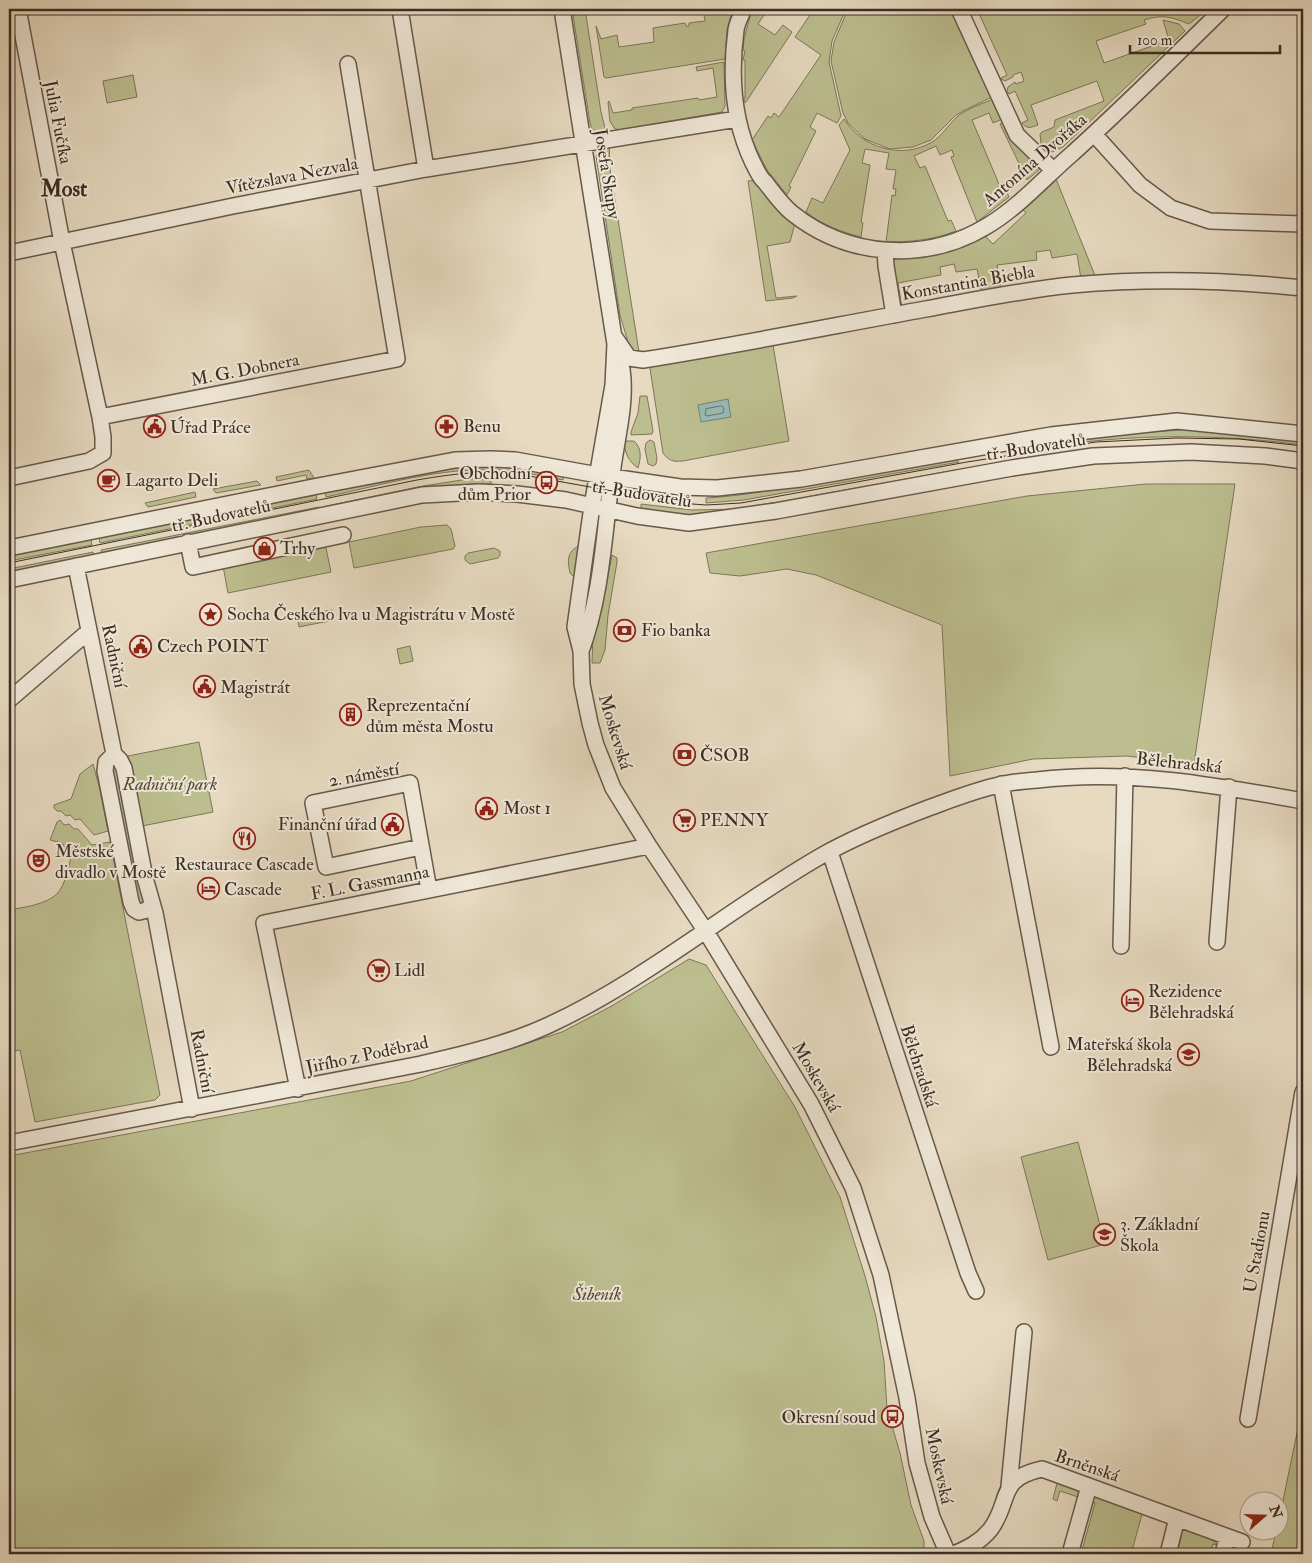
<svg xmlns="http://www.w3.org/2000/svg" width="1312" height="1563" font-family="'IM FELL Double Pica',serif">
	<style>
		.green { fill: #bcbe8f; stroke: #7c765a }
		.water { fill: #97bab4; stroke: #73827a }
		.lines { fill: none; stroke-linecap: round; stroke-linejoin: round }
		.shore { stroke: #6a746c; stroke-width: 1 }
		.minor-casing { stroke: #67594b; stroke-width: 18 }
		.minor { stroke: #efe7d7; stroke-width: 15 }
		.tram { stroke: #3c2e24; stroke-width: 1 }
		.labels { text-anchor: middle; dominant-baseline: central; stroke-width: 4; stroke-linejoin: round; paint-order: stroke }
		.street-label { font-size: 18px; fill: #3c2e24; stroke: #efe7d7 }
		.poi-label { font-size: 18px; fill: #3c2e24; stroke: #efe7d7; text-anchor: start }
		.park-label { font-size: 18px; font-style: italic; fill: #564b39; stroke: #efe7d7 }
		.district-label { font-size: 22px; font-weight: bold; fill: #3c2e24; stroke: #efe7d7 }
	</style>
	<rect width="100%" height="100%" fill="#e7dac1"/>
	<filter id="stains"><feTurbulence type="fractalNoise" baseFrequency=".004" numOctaves="4"/><feColorMatrix values="0 0 0 0 .2 0 0 0 0 .09 0 0 0 0 .02 0 0 0 .5 -.17"/></filter>
	<radialGradient id="worn" r=".72"><stop offset=".6" stop-color="#630" stop-opacity="0"/><stop offset="1" stop-color="#630" stop-opacity=".3"/></radialGradient>
	<path class="green" d="M572,9H585L601,112L607,136C599,135 592,132 590,123Z
		M703,9H733L727,29L725,59L606,78L604,77L596,26L601,39L617,35L619,47L654,42L653,28L685,23L686,26H689V23L705,21Z
		M752,9H768L758,24L775,35L783,25L792,32L746,102H744V98H745V60H743L745,51L743,50L744,39Z
		M814,9H846L832,41L829,62L841,116L837,123L817,113L810,127L816,131L789,186L791,187L787,195L767,170L752,140L768,116L771,118L774,113L779,117L821,55L795,37Z
		M848,9H954L994,96L963,111L955,116L931,140L913,147L890,149L865,139L848,123L843,113L831,61L834,42Z
		M977,9H1208L1189,24C1171,17 1163,14 1144,20L1146,24L1096,41L1104,63L1169,40L1163,20L1179,24L1185,31L1063,147L1052,152L1042,143L1041,144L1040,134L1042,132L1054,127L1055,120L1104,101L1097,81L1031,105L1038,125C1032,127 1027,130 1022,123L1028,120L1015,91L1009,94L1007,91L1008,87L1015,82L1016,84L1024,81L1021,72L1013,75V77L1005,81L1001,79V78L1007,75Z
		M724,62L725,106L722,112L619,130L614,128L610,121L608,103L609,101L613,113L632,110V108L698,98L699,100L717,97L713,68L697,71L696,67Z
		M133,75L137,97L107,103L103,81Z
		M995,98L1005,118L993,123L989,113L972,120L999,184L1003,183L1009,197L977,222L951,157L954,156L952,150L940,155L936,146L914,156L920,168L925,166L948,221L951,220L956,231C933,240 910,242 886,242L892,195L895,196L896,189H893L896,170L886,169L889,153L865,149L862,163L870,165L861,222L863,223L861,237C842,232 822,225 806,212L812,198L823,203L850,150L839,125L844,119C862,148 902,160 932,142C942,136 948,125 957,117C967,108 983,104 995,98Z
		M1004,121L1040,165L1039,170L1027,180L1000,124Z
		M609,144L610,169L640,358L630,349L620,315L596,156L600,148Z
		M1054,174L1096,278L1081,279L1077,254L1052,258L1050,250L1036,252L1037,260L997,265L1001,290L982,294L977,269L956,272L954,264L940,267L941,275L898,283L902,308L897,305L893,261L899,256L1009,215L986,237L993,244L1026,213L1019,206Z
		M756,180L795,223L790,242L767,246L776,298L797,296L793,298L766,301L748,181Z
		M772,339L789,441L683,461C673,462 669,461 663,453L649,362Z
		M640,396H647L653,431L652,434L631,435V432L638,413Z
		M1183,430L1213,431L1303,440V445C1204,432 1110,434 1012,453L1011,447L1117,434Z
		M650,440L654,442L657,458L656,464L653,466L648,464L645,449L646,443Z
		M624,441H634C642,448 641,458 638,468C628,461 625,453 624,441Z
		M954,459L959,462L744,500L706,503V498C743,496 778,489 815,482C861,473 908,466 954,459Z
		M469,466L511,467L564,475L563,480C542,476 520,471 499,470C441,467 382,485 326,497L325,493L441,470Z
		M961,469V471L707,516L675,514L641,508V504L692,510L738,509Z
		M309,470L314,478L307,479L306,475L277,481L276,477Z
		M468,479H491V484C436,482 381,499 328,510L327,506L423,486Z
		M257,481L261,485L216,493L213,489Z
		M1146,484H1235L1194,764L1127,756L1033,759L950,776L942,625L816,575L787,569L740,576L710,573L706,553L1027,496Z
		M195,492L196,497L148,507L145,503Z
		M316,495L317,499L100,543L99,538Z
		M319,507L320,512L102,555L101,550Z
		M447,525L451,529L455,546L453,549L354,568L349,542L421,527Z
		M91,539L92,545L9,561V556Z
		M323,546L326,548L331,572L228,593L223,566Z
		M577,547H581L574,577L570,573C568,563 566,553 577,547Z
		M494,548L500,551V555L498,558L470,564L465,560V556L468,553Z
		M93,552L94,557L9,574V569Z
		M612,555L617,558V562L608,615L605,650L600,663H592L593,631L603,601Z
		M332,610L334,620L299,627L297,616Z
		M410,646L413,661L400,664L397,649Z
		M199,742L213,812L142,826L128,756Z
		M113,763L118,764L145,903L136,905L109,766Z
		M93,764L99,786L108,831L94,835L80,819L75,820L70,815L66,816L61,811H57L54,808V805L71,799L80,774Z
		M60,820L64,825L69,824L74,829H78L92,845L110,842L160,1095L155,1100L35,1122L20,1050L9,1052V910C24,907 45,905 57,894C65,885 68,869 71,857L62,843L50,840L57,822Z
		M689,959L706,965L795,1107L840,1197L865,1276L876,1317L884,1361L887,1409L900,1453L911,1505L924,1541V1553L923,1554H9V1156L411,1081L562,1032L610,1007Z
		M1078,1142L1105,1244L1048,1260L1021,1157Z
		M1303,1404V1554H1271L1276,1531L1280,1530V1515Z
		M1058,1479C1069,1484 1077,1485 1081,1498L1060,1491L1057,1501L1053,1499Z
		M1093,1494L1143,1511L1131,1554H1073L1075,1549L1082,1550L1095,1503L1088,1501Z
		M1187,1528C1197,1533 1211,1536 1217,1545L1213,1544L1210,1554H1177L1181,1537L1174,1535Z"/>
	<path class="water" d="M728,399L731,417L701,422L698,405Z"/>
	<g class="lines">
		<path class="shore" d="M722,406L724,408L723,413L707,416L705,415L706,409Z"/>
		<defs>
			<path id="minor" d="M400,9L426,169
				M562,9L615,344
				M744,9C741,15 737,23 736,30C730,75 733,122 753,163C757,170 759,177 765,182C773,192 782,205 792,213C848,258 926,263 987,226C1019,207 1045,177 1073,153C1125,106 1174,57 1223,9
				M959,9L1017,135L1053,170
				M1094,134L1140,185L1171,208L1210,221L1303,224
				M885,250L886,266L894,315
				M9,253L233,206L426,169L737,119
				M614,336L629,358L643,360C738,345 832,326 926,309C975,300 1023,290 1072,285C1150,278 1226,280 1303,288
				M615,344L613,385L592,506L575,627L581,651L582,684L590,723L596,745L613,788L649,846L705,930L811,1104L853,1188L881,1275L907,1398L917,1463L932,1517L948,1554
				M100,417L397,359L348,64
				M9,478L89,461L103,453V437L100,417L62,242L18,9
				M188,542L193,567L343,535
				M9,548L318,486L455,460L491,459L515,460L598,475L680,487L717,488L801,479L1051,435L1177,421L1303,434
				M76,566L114,754L120,760L124,768L145,878L155,913L192,1109
				M9,580L422,495L479,492L517,494L566,500L637,516L689,523L776,511L1012,468L1093,456L1191,452L1265,456L1303,461
				M581,651C602,595 604,533 612,475C616,440 627,404 622,369
				M9,700L89,631
				M114,754L106,762L105,771L131,902L134,909L139,912L147,910L152,904
				M1001,784L1051,1047
				M421,847L326,867L313,803L410,783L429,890
				M830,852L968,1273L976,1291
				M1217,942L1229,787
				M1121,946L1125,776
				M298,1089L264,923L649,846
				M9,1143L421,1064C464,1054 508,1044 549,1025C646,980 729,909 821,856C856,836 894,821 931,807C953,799 976,790 999,785C1011,782 1024,781 1037,780C1126,769 1215,785 1303,801
				M1248,1419L1303,1092
				M1009,1486L1024,1332
				M954,1554C968,1548 980,1542 990,1530C1012,1501 996,1479 1042,1469L1242,1542
				M1070,1554L1089,1486
				M1168,1554L1177,1518
				M1223,1554L1227,1537"/>
		</defs>
		<use href="#minor" class="minor-casing"/>
		<use href="#minor" class="minor"/>
		<path class="tram" d="M9,563L417,480C451,474 484,470 518,474L679,503L706,505L741,503L967,462L1096,442L1176,438L1239,439L1303,446"/>
	</g>
	<defs>
		<symbol id="pharmacy-ring" viewBox="-11 -11 22 22"><circle r="9.5" fill="#efe7d7" stroke="#8f2418" stroke-width="1.5"/><path d="M-2-6h4v4h4v4h-4v4h-4v-4h-4v-4h4Z" fill="#8f2418"/></symbol>
		<symbol id="civic-ring" viewBox="-11 -11 22 22"><circle r="9.5" fill="#efe7d7" stroke="#8f2418" stroke-width="1.5"/><path d="M-.6-6.5H3V-4.5H.6V-3L4-1V1h2V6H-6V1h2V-1L-.6-3ZM-1.2 2.5V6h2.4V2.5Z" fill="#8f2418"/></symbol>
		<symbol id="cafe-ring" viewBox="-11 -11 22 22"><circle r="9.5" fill="#efe7d7" stroke="#8f2418" stroke-width="1.5"/><path d="M-5.5-4.5H6V0H3Q3 3.5 0 3.5H-2.5Q-5.5 3.5-5.5 0ZM3-3.2v2h1.7v-2ZM-6 4.5H4V6H-6Z" fill="#8f2418"/></symbol>
		<symbol id="bus-ring" viewBox="-11 -11 22 22"><circle r="9.5" fill="#efe7d7" stroke="#8f2418" stroke-width="1.5"/><path d="M-5-6H5V4H4V6H2V4H-2V6H-4V4H-5ZM-3.5-4V0h7V-4ZM-3.5 1.2v1.5H-2V1.2ZM2 1.2v1.5H3.5V1.2Z" fill="#8f2418"/></symbol>
		<symbol id="shop-ring" viewBox="-11 -11 22 22"><circle r="9.5" fill="#efe7d7" stroke="#8f2418" stroke-width="1.5"/><path d="M-5-2.5h2.3a2.7 3.5 0 0 1 5.4 0H5L5.5 6h-11ZM-1.5-2.5h3a1.5 2.3 0 0 0-3 0Z" fill="#8f2418"/></symbol>
		<symbol id="sight-ring" viewBox="-11 -11 22 22"><circle r="9.5" fill="#efe7d7" stroke="#8f2418" stroke-width="1.5"/><path d="M0-6L1.8-2.2L6-1.7L2.9 1.2L3.7 5.4L0 3.3L-3.7 5.4L-2.9 1.2L-6-1.7L-1.8-2.2Z" fill="#8f2418"/></symbol>
		<symbol id="bank-ring" viewBox="-11 -11 22 22"><circle r="9.5" fill="#efe7d7" stroke="#8f2418" stroke-width="1.5"/><path d="M-6-4H6V4H-6ZM0-2.3a2.3 2.3 0 1 0 0 4.6a2.3 2.3 0 1 0 0-4.6Z" fill="#8f2418"/></symbol>
		<symbol id="building-ring" viewBox="-11 -11 22 22"><circle r="9.5" fill="#efe7d7" stroke="#8f2418" stroke-width="1.5"/><path d="M-4-6H4V6H1V3H-1V6H-4ZM-2.5-4.3h1.7v1.8h-1.7ZM.8-4.3h1.7v1.8H.8ZM-2.5-1h1.7V.8h-1.7ZM.8-1h1.7V.8H.8Z" fill="#8f2418"/></symbol>
		<symbol id="supermarket-ring" viewBox="-11 -11 22 22"><circle r="9.5" fill="#efe7d7" stroke="#8f2418" stroke-width="1.5"/><path d="M-6-5.5h2.5l.6 2H6L4.5 2H-2.5L-4.4-4H-6ZM-1.5 3.2a1.3 1.3 0 1 0 .1 0ZM3 3.2a1.3 1.3 0 1 0 .1 0Z" fill="#8f2418"/></symbol>
		<symbol id="restaurant-ring" viewBox="-11 -11 22 22"><circle r="9.5" fill="#efe7d7" stroke="#8f2418" stroke-width="1.5"/><path d="M-5-6h1v4h1v-4h1v4h1v-4h1v5L-1.5 .5V6h-2V.5L-5-1ZM5-6V6H3V1.5H1.5Q1.5-4 5-6Z" fill="#8f2418"/></symbol>
		<symbol id="theatre-ring" viewBox="-11 -11 22 22"><circle r="9.5" fill="#efe7d7" stroke="#8f2418" stroke-width="1.5"/><path d="M-5-5.5Q0-4 5-5.5V0Q5 5 0 6Q-5 5-5 0ZM-3.3-2.5H-1v1.5H-3.3ZM1-2.5H3.3v1.5H1ZM-2.8 1Q0 5.5 2.8 1Z" fill="#8f2418"/></symbol>
		<symbol id="hotel-ring" viewBox="-11 -11 22 22"><circle r="9.5" fill="#efe7d7" stroke="#8f2418" stroke-width="1.5"/><path d="M-6-4.5h1.5V1H6V5H4.5V3h-9V5H-6ZM-4 0a1.8 1.8 0 1 1 3.6 0ZM.5 0V-2.5h3Q6-2.5 6 0Z" fill="#8f2418"/></symbol>
		<symbol id="school-ring" viewBox="-11 -11 22 22"><circle r="9.5" fill="#efe7d7" stroke="#8f2418" stroke-width="1.5"/><path d="M0-5L7-2L0 1L-7-2ZM-4 1L0 2.5L4 1V4Q0 6-4 4Z" fill="#8f2418"/></symbol>
	</defs>
	<g fill-rule="evenodd">
		<use href="#pharmacy-ring" x="434" y="414" width="25" height="25"/>
		<use href="#civic-ring" x="142" y="414" width="25" height="25"/>
		<use href="#cafe-ring" x="96" y="468" width="25" height="25"/>
		<use href="#bus-ring" x="534" y="470" width="25" height="25"/>
		<use href="#shop-ring" x="252" y="536" width="25" height="25"/>
		<use href="#sight-ring" x="198" y="602" width="25" height="25"/>
		<use href="#bank-ring" x="612" y="618" width="25" height="25"/>
		<use href="#civic-ring" x="128" y="634" width="25" height="25"/>
		<use href="#civic-ring" x="192" y="674" width="25" height="25"/>
		<use href="#building-ring" x="338" y="702" width="25" height="25"/>
		<use href="#bank-ring" x="672" y="742" width="25" height="25"/>
		<use href="#civic-ring" x="474" y="796" width="25" height="25"/>
		<use href="#supermarket-ring" x="672" y="808" width="25" height="25"/>
		<use href="#civic-ring" x="380" y="812" width="25" height="25"/>
		<use href="#restaurant-ring" x="232" y="826" width="25" height="25"/>
		<use href="#theatre-ring" x="26" y="848" width="25" height="25"/>
		<use href="#hotel-ring" x="196" y="876" width="25" height="25"/>
		<use href="#supermarket-ring" x="366" y="958" width="25" height="25"/>
		<use href="#hotel-ring" x="1120" y="988" width="25" height="25"/>
		<use href="#school-ring" x="1176" y="1042" width="25" height="25"/>
		<use href="#school-ring" x="1092" y="1222" width="25" height="25"/>
		<use href="#bus-ring" x="880" y="1404" width="25" height="25"/>
	</g>
	<g class="labels">
		<g class="street-label">
			<text transform="translate(58 122) rotate(79)">Julia Fučíka</text>
			<text transform="translate(1035 160) rotate(-41)">Antonína Dvořáka</text>
			<text transform="translate(607 174) rotate(81)">Josefa Skupy</text>
			<text transform="translate(292 176) rotate(-11)">Vítězslava Nezvala</text>
			<text transform="translate(968 283) rotate(-10)">Konstantina Biebla</text>
			<text transform="translate(245 370) rotate(-11)">M. G. Dobnera</text>
			<text transform="translate(1036 447) rotate(-9)">tř. Budovatelů</text>
			<text transform="translate(642 494) rotate(9)">tř. Budovatelů</text>
			<text transform="translate(221 516) rotate(-12)">tř. Budovatelů</text>
			<text transform="translate(114 656) rotate(78)">Radniční</text>
			<text transform="translate(615 732) rotate(73)">Moskevská</text>
			<text transform="translate(1179 763) rotate(6)">Bělehradská</text>
			<text transform="translate(364 775) rotate(-10)">2. náměstí</text>
			<text transform="translate(370 883) rotate(-11)">F. L. Gassmanna</text>
			<text transform="translate(367 1055) rotate(-12)">Jiřího z Poděbrad</text>
			<text transform="translate(202 1061) rotate(79)">Radniční</text>
			<text transform="translate(919 1066) rotate(72)">Bělehradská</text>
			<text transform="translate(816 1077) rotate(60)">Moskevská</text>
			<text transform="translate(1257 1252) rotate(-80)">U Stadionu</text>
			<text transform="translate(939 1466) rotate(78)">Moskevská</text>
			<text transform="translate(1087 1466) rotate(19)">Brněnská</text>
		</g>
		<g class="poi-label">
			<text x="463" y="426">Benu</text>
			<text x="170" y="427">Úřad Práce</text>
			<text x="531" y="473" text-anchor="end">Obchodní<tspan x="531" dy="21">dům Prior</tspan></text>
			<text x="125" y="480">Lagarto Deli</text>
			<text x="280" y="548">Trhy</text>
			<text x="227" y="614">Socha Českého lva u Magistrátu v Mostě</text>
			<text x="641" y="630">Fio banka</text>
			<text x="157" y="646">Czech POINT</text>
			<text x="220" y="687">Magistrát</text>
			<text x="366" y="705">Reprezentační<tspan x="366" dy="21">dům města Mostu</tspan></text>
			<text x="700" y="755">ČSOB</text>
			<text x="503" y="808">Most 1</text>
			<text x="700" y="820">PENNY</text>
			<text x="377" y="824" text-anchor="end">Finanční úřad</text>
			<text x="55" y="851">Městské<tspan x="55" dy="21">divadlo v Mostě</tspan></text>
			<text x="244" y="864" text-anchor="middle">Restaurace Cascade</text>
			<text x="224" y="889">Cascade</text>
			<text x="394" y="970">Lidl</text>
			<text x="1148" y="991">Rezidence<tspan x="1148" dy="21">Bělehradská</tspan></text>
			<text x="1172" y="1044" text-anchor="end">Mateřská škola<tspan x="1172" dy="21">Bělehradská</tspan></text>
			<text x="1120" y="1224">3. Základní<tspan x="1120" dy="21">Škola</tspan></text>
			<text x="876" y="1417" text-anchor="end">Okresní soud</text>
		</g>
		<g class="park-label">
			<text x="170" y="784">Radniční park</text>
			<text x="597" y="1294">Šibeník</text>
		</g>
		<g class="district-label">
			<text x="64" y="189">Most</text>
		</g>
	</g>
	<rect width="1312" height="1563" fill="none" stroke="#e7dac1" stroke-width="30"/>
	<rect x="10" y="10" width="1292" height="1543" fill="none" stroke="#3c2e24" stroke-width="2.5"/>
	<rect x="15" y="15" width="1282" height="1533" fill="none" stroke="#3c2e24"/>
	<g transform="translate(1264 1516) rotate(70)"><circle r="24" fill="#efe7d7" stroke="#a79d8f"/>
	<path d="M0-4L9 19L0 12L-9 19Z" fill="#8f2418"/>
	<text y="-8" font-size="14" font-weight="bold" text-anchor="middle" fill="#3c2e24">N</text>
	</g>
	<path d="M1130 45v8h150v-8" fill="none" stroke="#3c2e24" stroke-width="2.5"/>
	<text x="1137" y="45" font-size="15" fill="#3c2e24" stroke="#efe7d7" stroke-width="4" paint-order="stroke">100 m</text>
	<rect width="100%" height="100%" filter="url(#stains)"/>
	<rect width="100%" height="100%" fill="url(#worn)"/>
</svg>
